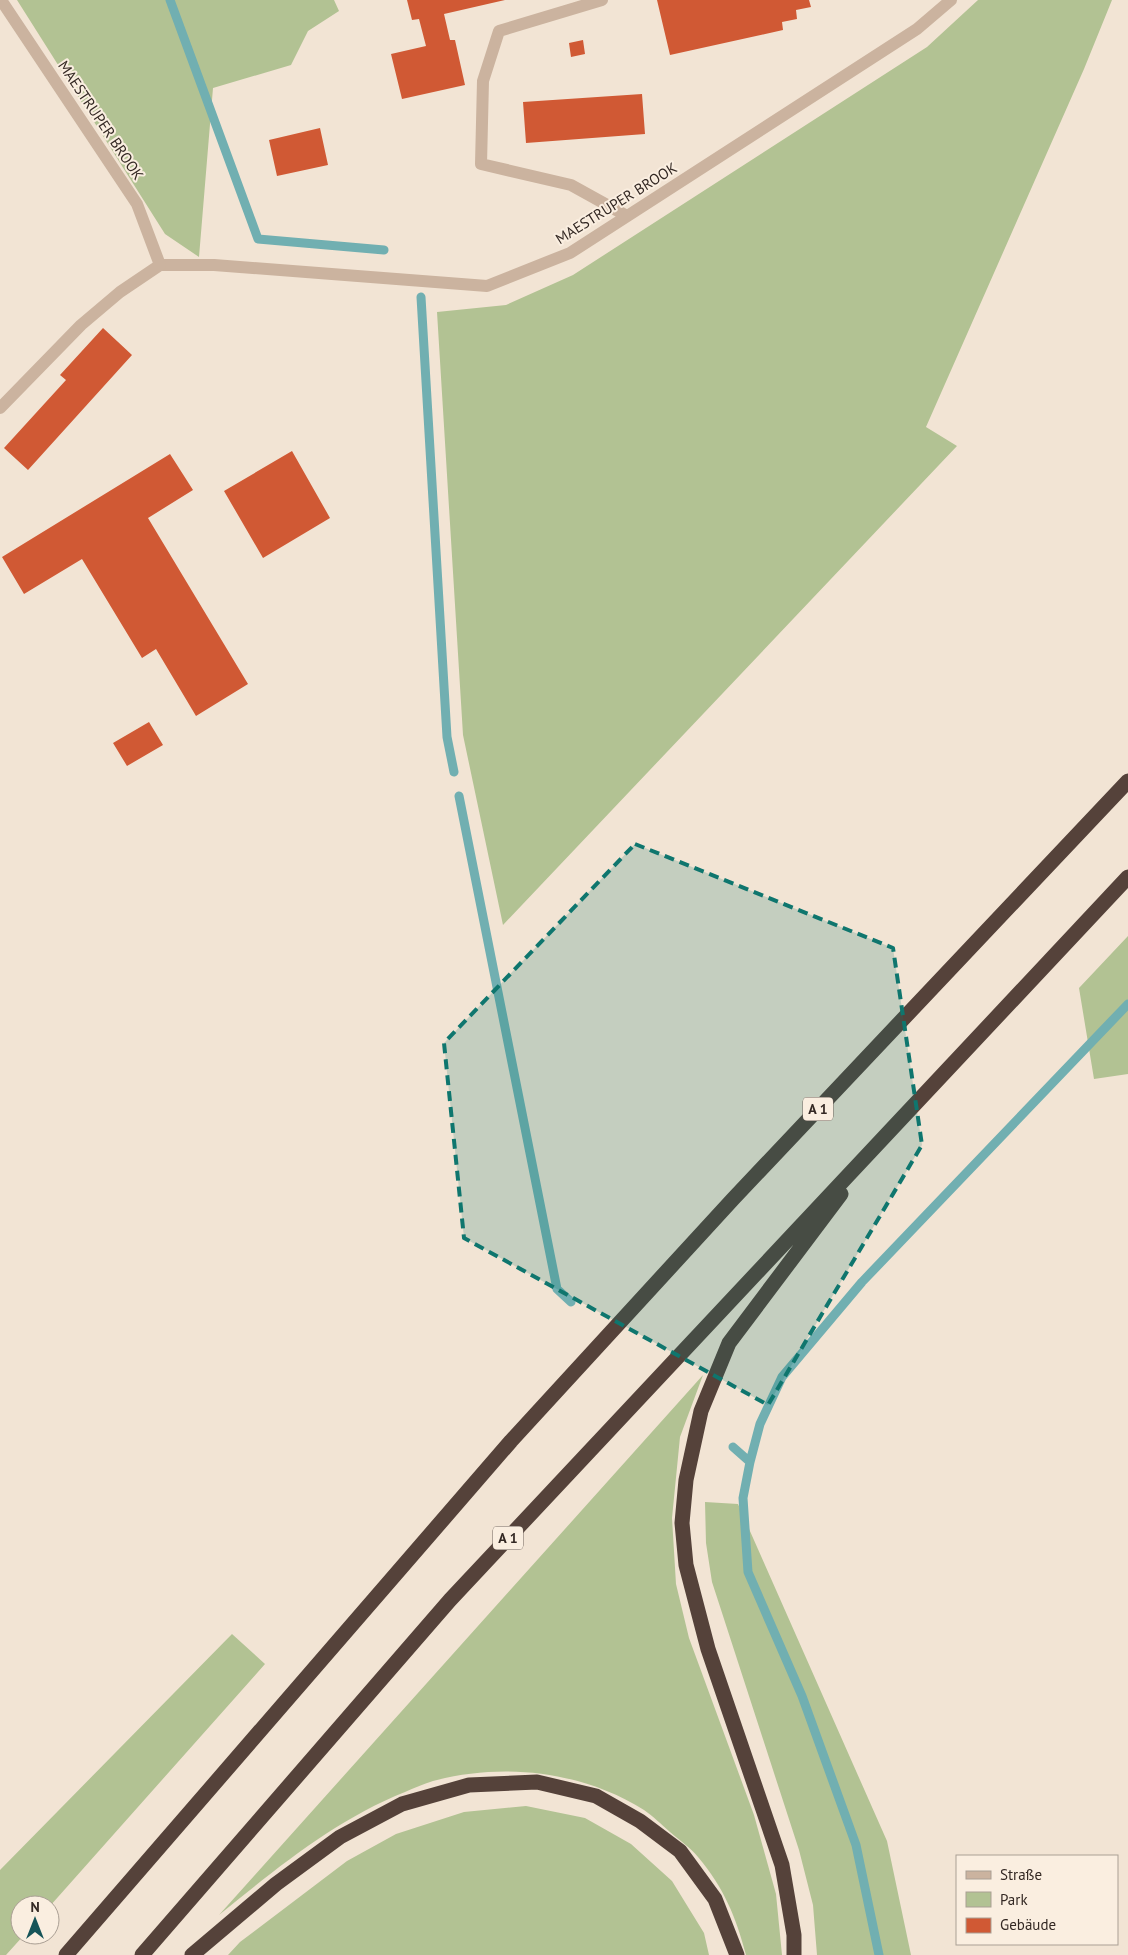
<svg xmlns="http://www.w3.org/2000/svg" width="1128" height="1955" font-family="'PT Sans',sans-serif">
	<style>
		.green { fill: #b2c293 }
		.lines { fill: none; stroke-linecap: round; stroke-linejoin: round }
		.stream { stroke: #71afb1; stroke-width: 9 }
		.building { fill: #d05934 }
		.lane { stroke: #cbb39f; stroke-width: 12 }
		.street { stroke: #cbb39f; stroke-width: 12 }
		.highway { stroke: #55423a; stroke-width: 15 }
		.marked { fill: #0f766e; fill-opacity: 0.2; stroke: #0f766e; stroke-width: 4; stroke-dasharray: 10 6; stroke-linejoin: round }
		.labels { text-anchor: middle; dominant-baseline: central; stroke-width: 4; stroke-linejoin: round; paint-order: stroke }
		.shield { fill: #faeee0; stroke: #6f635c; stroke-width: 1 }
		.shield-label { font-size: 14px; font-weight: bold; fill: #332823 }
		.street-label { font-size: 15px; fill: #332823; stroke: #faeee0 }
	</style>
	<rect width="100%" height="100%" fill="#f2e4d4"/>
	<path class="green" d="M17,0H334L339,11L308,31L291,65L213,88L199,257L165,234Z
		M978,0H1112L1084,69L926,427L957,446L503,925L463,735L437,312L506,305L573,275L927,47Z
		M1128,936V1074L1094,1079L1079,988Z
		M703,1375L680,1437L672,1518L676,1584L689,1638L754,1815L776,1894L782,1955H746C736,1917 724,1888 698,1857C691,1848 679,1840 670,1832C662,1825 653,1816 644,1810C582,1771 503,1762 433,1781C423,1784 414,1788 405,1792C335,1820 277,1868 219,1915Z
		M705,1502L738,1504L887,1841L911,1955H817L813,1905L799,1850L712,1582L706,1543Z
		M232,1634L265,1664L50,1906L20,1905V1935H24L6,1955H0V1870Z
		M526,1806L585,1818L631,1844L672,1881L704,1933L709,1955H228L240,1942L347,1861L396,1834L464,1812Z"/>
	<g class="lines">
		<path class="stream" d="M170,0L258,239L384,250
			M421,297L447,737L454,772
			M459,796L557,1289L571,1302
			M733,1447L750,1462
			M879,1955L856,1845L802,1696L748,1572L743,1498L750,1462L760,1424L782,1377L862,1282L1128,1004"/>
	</g>
	<path class="building" d="M407,0H505L444,14L450,40H455L465,85L402,99L391,54L426,46L419,19L412,20Z
		M657,0H809L811,7L796,10L797,19L782,22L783,30L670,55Z
		M583,40L585,54L571,57L569,43Z
		M642,94L645,134L526,143L523,102Z
		M320,128L328,165L277,176L269,140Z
		M103,328L132,355L28,470L4,448L66,380L60,375Z
		M292,451L330,518L263,558L224,491Z
		M170,454L193,490L148,518L248,684L196,716L156,649L142,658L82,559L24,594L2,557Z
		M149,722L163,745L127,766L113,743Z"/>
	<g class="lines">
		<path class="lane" d="M602,0L499,31L483,81L481,164L571,185L627,216
			M160,265H214L487,286L570,253L917,29L951,0"/>
		<path class="street" d="M0,408L81,325L120,292L160,265L137,204L1,0"/>
		<path class="highway" d="M66,1955L511,1441L733,1199L1128,781
			M142,1955L450,1600L1128,877
			M192,1955L276,1884L340,1837L402,1804L469,1785L537,1782L596,1796L640,1821L680,1851L715,1899L737,1955
			M794,1955V1935L782,1865L708,1649L686,1565L682,1523L686,1480L701,1411L729,1343L841,1194"/>
	</g>
	<path class="marked" d="M635,844L893,948L922,1145L768,1405L464,1238L444,1043Z"/>
	<g class="labels">
		<g class="shield">
			<rect x="803" y="1097.5" width="30" height="23" rx="4"/>
			<rect x="493" y="1526.5" width="30" height="23" rx="4"/>
		</g>
		<g class="shield-label">
			<text x="818" y="1109">A 1</text>
			<text x="508" y="1538">A 1</text>
		</g>
		<g class="street-label">
			<text transform="translate(101 120) rotate(56)">MAESTRUPER BROOK</text>
			<text transform="translate(616 203) rotate(-32)">MAESTRUPER BROOK</text>
		</g>
	</g>
	<rect x="956" y="1855" width="162" height="90" fill="#faeee0" stroke="#aa9f94"/>
	<rect x="966" y="1871" width="25" height="8" fill="#cbb39f" stroke="#aa9f94"/>
	<text x="1000" y="1880" font-size="15" fill="#332823">Straße</text>
	<rect x="966" y="1892" width="25" height="15" fill="#b2c293" stroke="#aa9f94"/>
	<text x="1000" y="1905" font-size="15" fill="#332823">Park</text>
	<rect x="966" y="1918" width="25" height="15" fill="#d05934" stroke="#aa9f94"/>
	<text x="1000" y="1930" font-size="15" fill="#332823">Gebäude</text>
	<g transform="translate(35 1920)"><circle r="24" fill="#faeee0" stroke="#aa9f94"/>
	<path d="M0-4L9 19L0 12L-9 19Z" fill="#165458"/>
	<text y="-8" font-size="14" font-weight="bold" text-anchor="middle" fill="#332823">N</text>
	</g>
</svg>
